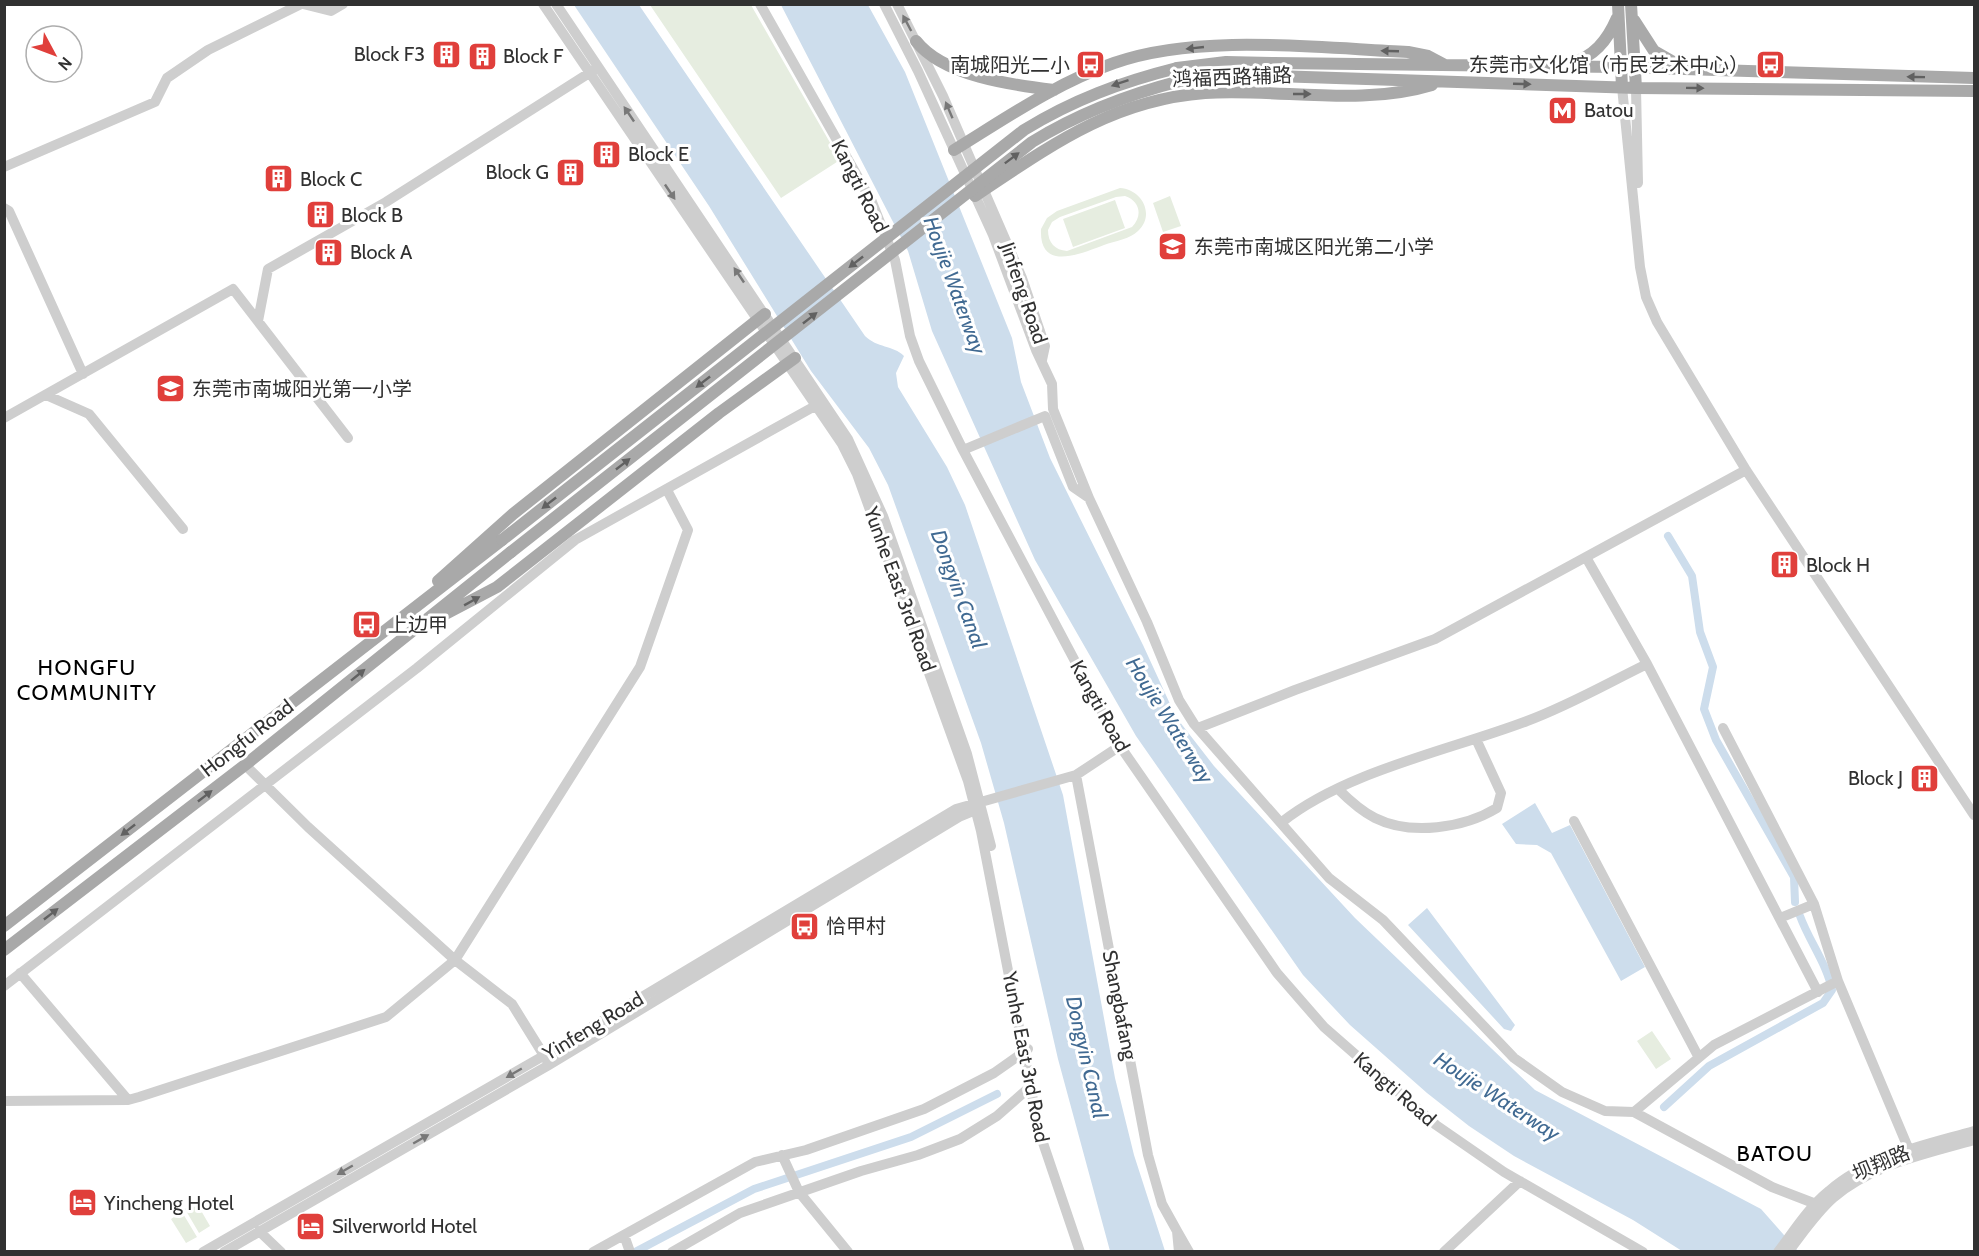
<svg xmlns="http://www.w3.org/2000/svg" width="1979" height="1256" font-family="Cabin,'Noto Sans SC',sans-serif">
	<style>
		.green { fill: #e6ede0; fill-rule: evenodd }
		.water { fill: #cdddec }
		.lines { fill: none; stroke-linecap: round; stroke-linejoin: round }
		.canal { stroke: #cdddec; stroke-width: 8 }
		.minor { stroke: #cecece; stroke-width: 10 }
		.major { stroke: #a9a9a9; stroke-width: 12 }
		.major-bridge { stroke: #a9a9a9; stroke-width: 12 }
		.oneway { fill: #787878 }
		.oneway2 { fill: #616161 }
		.labels { text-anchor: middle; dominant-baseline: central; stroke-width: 6; stroke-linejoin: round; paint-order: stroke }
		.poi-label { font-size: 20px; fill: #313131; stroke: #fff; text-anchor: start }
		.street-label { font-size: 20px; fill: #313131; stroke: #fff }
		.water-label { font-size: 21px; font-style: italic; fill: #416a92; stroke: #fff }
		.quarter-label { font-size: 22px; letter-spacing: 1.5px; fill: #000; stroke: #fff }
	</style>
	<rect width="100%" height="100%" fill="#fff"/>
	<path class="green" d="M650,5H751L840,160L781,198Z
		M1120,188C1141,189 1156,214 1138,231C1130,239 1115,241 1104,245C1082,253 1039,273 1041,229L1047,218L1057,211ZM1125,196C1140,201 1143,216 1132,227L1067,251C1055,250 1048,243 1048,230L1052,222L1060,217L1116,197Z
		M1170,196L1181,226L1163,232L1153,203Z
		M1115,200L1125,228L1073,247L1063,219Z
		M1652,1031L1671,1059L1656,1069L1637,1041Z
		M196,1202L210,1226L199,1233L185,1209Z
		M182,1212L197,1237L186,1243L171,1219Z"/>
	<path class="water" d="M574,5H639L865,336C877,348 893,345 904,356L896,373L898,387L947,467L965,505L1063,795L1115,1078L1134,1155L1165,1251H1110L1058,1059L1004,823L981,743L888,485L869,448L811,371L709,206Z
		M781,5H868L905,72L1012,338L1021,382L1050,458L1143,645L1176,717L1214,766L1355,918L1535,1090L1761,1209L1798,1251H1682L1633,1220L1514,1156L1469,1126L1427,1093L1350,1025L1303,975L1136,736L1035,560L932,331L908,251Z
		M1535,803L1552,833L1570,825L1645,967L1621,981L1551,853L1537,845L1516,844L1502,824Z
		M1427,908L1515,1025L1511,1031L1504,1029L1408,925Z"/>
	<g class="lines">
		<path class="canal" d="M1668,536L1692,576L1700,632L1713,667L1704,709L1716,740L1794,877L1795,902
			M1664,1107L1709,1066L1823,1003L1832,990C1827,964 1809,941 1800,916
			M635,1252L754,1189L911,1137L997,1094"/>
		<path class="minor" d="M303,4L331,11L343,4
			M543,4L842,444L857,474L968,781L981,831L1039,1131L1080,1252
			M556,4L848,439L883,516L967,754L991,846
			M760,4L872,202L895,260L910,336L919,361L963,450L1120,746L1277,973L1324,1027L1436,1125L1504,1172L1643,1252
			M884,4L918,71L993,235L1036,350L1052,384L1053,409L1089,498L1147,622L1179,700L1194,724L1329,878L1383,920L1514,1058L1562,1092L1605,1111L1634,1112L1772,1187L1816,1204
			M897,4L943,96L1022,278L1045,346L1042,360
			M1622,87L1640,267L1646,297L1657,322L1746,470L1974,815
			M1636,88L1638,183
			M4,167L155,102L167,78L208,50L301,4
			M4,208L9,211L83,374
			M258,321L268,269L386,202L594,70
			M46,395L89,414L183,529
			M4,418L233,289L348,438
			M963,450L1045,416L1073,487L1089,498
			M1587,559L1647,664L1818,992
			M1198,728L1295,690L1435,639L1746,470
			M1723,728L1814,904L1838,981L1909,1150
			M245,765L308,827L455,960L512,1004L548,1062
			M1076,775L1148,1155L1162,1204L1177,1231
			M1338,789C1349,800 1361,811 1375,818C1411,836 1464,828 1497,808L1501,793L1476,739
			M1574,821L1698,1056
			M1282,822C1346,771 1451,750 1527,721C1568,706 1608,683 1647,664
			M1780,918L1814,904
			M20,973L128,1100
			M4,986L417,668L575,540L815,406
			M4,1101L128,1100L139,1097L386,1017L455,960L640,667L688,530L667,490
			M1634,1112L1714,1045L1838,981
			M782,1155L799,1192L848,1252
			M259,1231L281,1252
			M624,1235L630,1252
			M203,1252L545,1055L956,809L1076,775L1120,746
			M224,1252L549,1065L959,817L976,810
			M593,1252L755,1162L806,1150L924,1109L994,1073L1028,1049
			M672,1252L740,1213L861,1171L918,1155L960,1139L997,1116L1031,1086
			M1179,1252L1177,1231L1189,1252
			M1444,1252L1520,1181
			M1778,1252C1794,1231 1809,1207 1829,1191C1869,1156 1925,1145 1974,1131
			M1788,1252C1802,1234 1816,1213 1833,1198C1872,1164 1927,1154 1974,1140"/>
		<path class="major" d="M1618,4L1622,87
			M1631,4L1636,88
			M1634,20L1654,51L1682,67
			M916,41C943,76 1012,85 1054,90
			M1569,64C1594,57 1607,41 1617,18
			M1177,68L1226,62L1274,63L1620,67L1974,78
			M1180,81L1275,76L1636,88L1974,91
			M954,150C1006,118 1056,83 1114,63C1198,33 1319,48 1408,52L1428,56L1445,65
			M975,196C1050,146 1112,100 1205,93C1280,88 1360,107 1432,85
			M438,581L513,514L765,314
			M434,620L497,587L719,413L795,358
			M4,926L502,540
			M4,950L245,765L511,552"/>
		<path class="major-bridge" d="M502,540L1024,130C1073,100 1121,82 1177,68
			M511,552L1032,142C1079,113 1126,95 1180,81"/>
	</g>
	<defs><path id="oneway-solid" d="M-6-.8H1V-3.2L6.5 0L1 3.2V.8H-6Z" transform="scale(1.5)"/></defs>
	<g class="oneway">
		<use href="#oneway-solid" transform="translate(907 23) rotate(-118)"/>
		<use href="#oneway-solid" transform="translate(949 110) rotate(-113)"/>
		<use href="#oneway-solid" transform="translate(629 114) rotate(-124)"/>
		<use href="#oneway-solid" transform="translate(670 192) rotate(56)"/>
		<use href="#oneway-solid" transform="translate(739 275) rotate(-124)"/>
		<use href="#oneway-solid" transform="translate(514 1073) rotate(150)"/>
		<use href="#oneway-solid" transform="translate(421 1139) rotate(-30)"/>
		<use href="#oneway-solid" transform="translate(345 1170) rotate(150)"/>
	</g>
	<g class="oneway2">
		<use href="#oneway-solid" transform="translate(1195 48) rotate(174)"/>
		<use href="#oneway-solid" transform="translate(1390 51) rotate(-178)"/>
		<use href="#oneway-solid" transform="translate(1916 77) rotate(-179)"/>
		<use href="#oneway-solid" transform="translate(1120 83) rotate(161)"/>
		<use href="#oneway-solid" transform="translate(1522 84) rotate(2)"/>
		<use href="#oneway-solid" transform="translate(1695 88) rotate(1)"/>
		<use href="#oneway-solid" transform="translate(1302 94)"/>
		<use href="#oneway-solid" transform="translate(1012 158) rotate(-37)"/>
		<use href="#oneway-solid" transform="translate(856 262) rotate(142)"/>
		<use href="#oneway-solid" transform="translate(810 318) rotate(-38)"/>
		<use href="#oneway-solid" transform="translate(703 382) rotate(142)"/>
		<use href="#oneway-solid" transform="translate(623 464) rotate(-38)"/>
		<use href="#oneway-solid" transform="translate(549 503) rotate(142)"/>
		<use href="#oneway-solid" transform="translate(472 601) rotate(-29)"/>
		<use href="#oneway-solid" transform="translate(358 675) rotate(-39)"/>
		<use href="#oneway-solid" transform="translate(205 796) rotate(-38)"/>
		<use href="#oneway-solid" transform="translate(128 830) rotate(142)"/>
		<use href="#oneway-solid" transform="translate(51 914) rotate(-38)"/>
	</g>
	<defs>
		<symbol id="building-square" viewBox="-11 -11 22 22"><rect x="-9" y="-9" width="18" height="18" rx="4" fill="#e03f3b" stroke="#fff"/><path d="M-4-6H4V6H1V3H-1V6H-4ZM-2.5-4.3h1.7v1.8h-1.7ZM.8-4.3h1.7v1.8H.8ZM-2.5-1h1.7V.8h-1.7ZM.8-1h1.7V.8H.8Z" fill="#fff"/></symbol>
		<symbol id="bus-square" viewBox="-11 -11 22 22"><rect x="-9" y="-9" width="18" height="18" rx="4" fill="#e03f3b" stroke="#fff"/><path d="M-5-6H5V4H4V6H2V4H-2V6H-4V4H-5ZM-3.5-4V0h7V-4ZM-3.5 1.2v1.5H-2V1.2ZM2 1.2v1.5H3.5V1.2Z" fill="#fff"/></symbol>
		<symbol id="metro-square" viewBox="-11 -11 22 22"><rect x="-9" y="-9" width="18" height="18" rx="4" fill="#e03f3b" stroke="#fff"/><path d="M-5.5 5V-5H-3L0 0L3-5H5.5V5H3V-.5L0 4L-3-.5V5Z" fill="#fff"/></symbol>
		<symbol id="school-square" viewBox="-11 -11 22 22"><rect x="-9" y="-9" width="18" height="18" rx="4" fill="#e03f3b" stroke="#fff"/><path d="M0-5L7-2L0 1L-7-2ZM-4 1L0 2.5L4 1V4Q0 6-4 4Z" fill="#fff"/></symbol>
		<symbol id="hotel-square" viewBox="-11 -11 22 22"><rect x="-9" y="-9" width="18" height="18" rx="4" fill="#e03f3b" stroke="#fff"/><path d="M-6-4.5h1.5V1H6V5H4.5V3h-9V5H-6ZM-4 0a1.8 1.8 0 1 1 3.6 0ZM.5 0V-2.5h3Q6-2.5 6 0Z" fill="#fff"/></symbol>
	</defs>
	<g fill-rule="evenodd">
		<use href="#building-square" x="430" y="38" width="33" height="33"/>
		<use href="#building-square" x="466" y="40" width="33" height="33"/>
		<use href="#bus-square" x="1074" y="48" width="33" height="33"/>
		<use href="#bus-square" x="1754" y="48" width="33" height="33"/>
		<use href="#metro-square" x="1546" y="94" width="33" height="33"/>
		<use href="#building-square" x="590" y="138" width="33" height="33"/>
		<use href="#building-square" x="554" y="156" width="33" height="33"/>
		<use href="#building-square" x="262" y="162" width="33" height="33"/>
		<use href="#building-square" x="304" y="198" width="33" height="33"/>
		<use href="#school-square" x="1156" y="230" width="33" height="33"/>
		<use href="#building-square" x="312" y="236" width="33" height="33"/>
		<use href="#school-square" x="154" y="372" width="33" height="33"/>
		<use href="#building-square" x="1768" y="548" width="33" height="33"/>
		<use href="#bus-square" x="350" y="608" width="33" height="33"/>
		<use href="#building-square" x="1908" y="762" width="33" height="33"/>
		<use href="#bus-square" x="788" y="910" width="33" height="33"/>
		<use href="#hotel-square" x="66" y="1186" width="33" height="33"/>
		<use href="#hotel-square" x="294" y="1210" width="33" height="33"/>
	</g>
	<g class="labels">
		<g class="poi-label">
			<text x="425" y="54" text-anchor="end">Block F3</text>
			<text x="503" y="56">Block F</text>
			<text x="1070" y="65" text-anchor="end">南城阳光二小</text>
			<text x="1749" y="65" text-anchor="end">东莞市文化馆（市民艺术中心）</text>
			<text x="1584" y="110">Batou</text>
			<text x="628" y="154">Block E</text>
			<text x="549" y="172" text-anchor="end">Block G</text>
			<text x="300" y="179">Block C</text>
			<text x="341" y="215">Block B</text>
			<text x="1194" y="247">东莞市南城区阳光第二小学</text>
			<text x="350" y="252">Block A</text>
			<text x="192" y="389">东莞市南城阳光第一小学</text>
			<text x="1806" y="565">Block H</text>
			<text x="388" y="625">上边甲</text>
			<text x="1903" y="778" text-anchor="end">Block J</text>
			<text x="826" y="926">恰甲村</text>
			<text x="104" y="1203">Yincheng Hotel</text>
			<text x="332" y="1226">Silverworld Hotel</text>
		</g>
		<g class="street-label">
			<text transform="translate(1232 77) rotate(-2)">鸿福西路辅路</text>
			<text transform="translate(860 186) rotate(63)">Kangti Road</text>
			<text transform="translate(1024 293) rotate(71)">Jinfeng Road</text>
			<text transform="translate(900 589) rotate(70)">Yunhe East 3rd Road</text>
			<text transform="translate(1100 706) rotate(61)">Kangti Road</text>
			<text transform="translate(247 738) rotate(-38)">Hongfu Road</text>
			<text transform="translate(1120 1005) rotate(79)">Shangbafang</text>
			<text transform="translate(593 1026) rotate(-31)">Yinfeng Road</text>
			<text transform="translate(1026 1057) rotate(79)">Yunhe East 3rd Road</text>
			<text transform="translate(1395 1089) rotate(41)">Kangti Road</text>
			<text transform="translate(1881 1163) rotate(-23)">坝翔路</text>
		</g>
		<g class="water-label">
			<text transform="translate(955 285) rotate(70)">Houjie Waterway</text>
			<text transform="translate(959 589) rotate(70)">Dongyin Canal</text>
			<text transform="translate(1170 720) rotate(58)">Houjie Waterway</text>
			<text transform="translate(1087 1057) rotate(77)">Dongyin Canal</text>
			<text transform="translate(1497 1096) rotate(33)">Houjie Waterway</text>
		</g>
		<g class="quarter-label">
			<text x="87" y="667">HONGFU<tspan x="87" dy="25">COMMUNITY</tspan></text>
			<text x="1775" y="1153">BATOU</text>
		</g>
	</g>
	<rect width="1979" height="1256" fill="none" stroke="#313131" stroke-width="12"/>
	<g transform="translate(54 54) rotate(131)"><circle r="28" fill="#ffffff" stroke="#adadad" stroke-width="1.5"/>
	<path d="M0-4.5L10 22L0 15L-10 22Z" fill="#e03f3b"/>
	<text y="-9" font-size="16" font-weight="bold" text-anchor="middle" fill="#313131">N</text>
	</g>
</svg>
